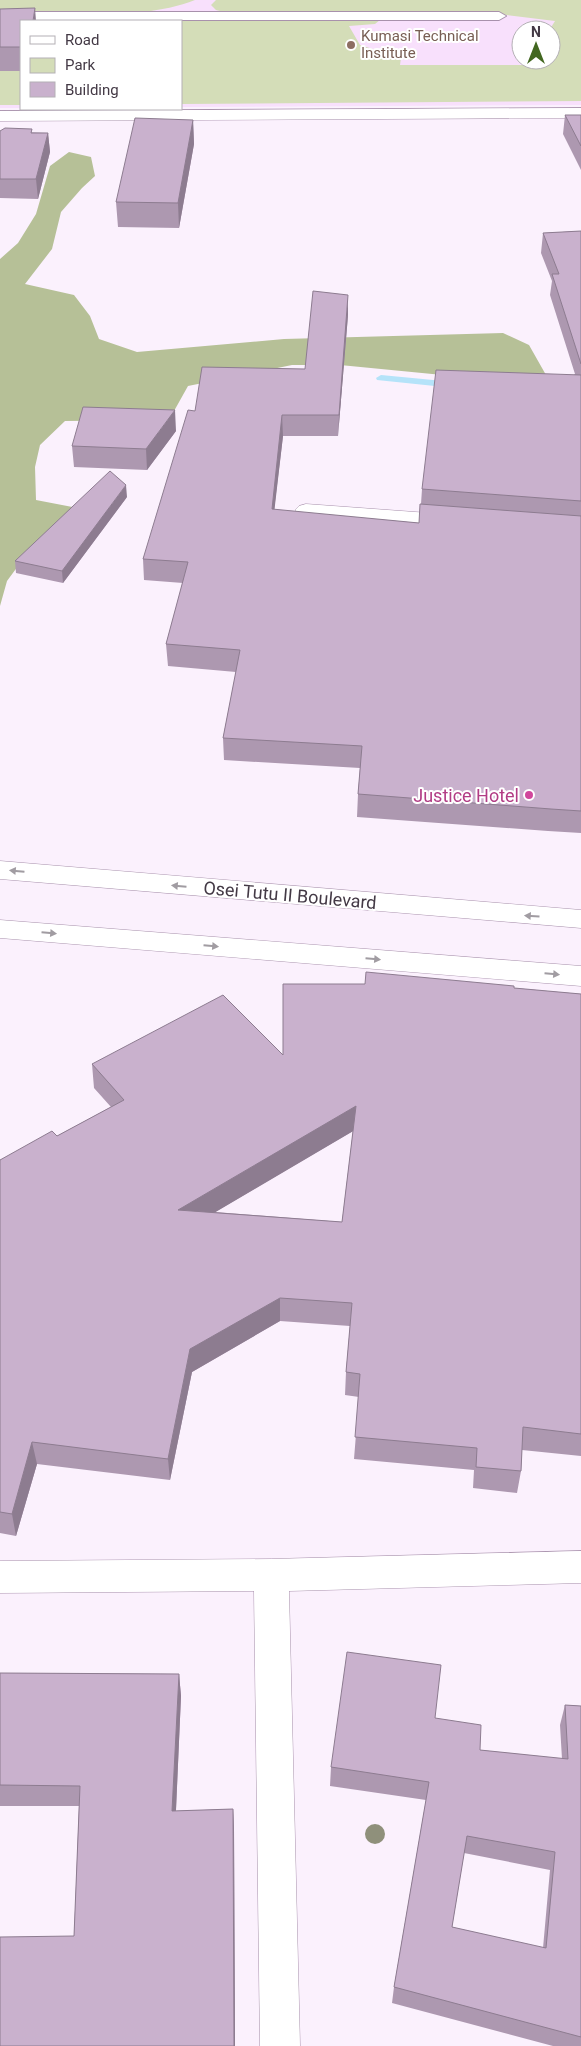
<svg xmlns="http://www.w3.org/2000/svg" width="581" height="2046" font-family="Roboto,sans-serif">
	<style>
		.built { fill: #f8e0fc; fill-rule: evenodd }
		.green { fill: #d4ddb8 }
		.forest { fill: #b6c097 }
		.lines { fill: none; stroke-linecap: round; stroke-linejoin: round }
		.stream { fill: #b5e3f9; fill-rule: evenodd }
		.service-casing { stroke: #a891ac; stroke-width: 2 }
		.minor-casing { stroke: #a891ac; stroke-width: 1 }
		.secondary-casing { stroke: #a891ac; stroke-width: 1 }
		.service { fill: #fff; fill-rule: evenodd }
		.minor { fill: #fff; fill-rule: evenodd }
		.secondary { fill: #fff; fill-rule: evenodd }
		.tree { fill: #8f907b }
		.wall { fill: #ad98b0; fill-rule: evenodd }
		.shaded-wall { fill: #8d7c90 }
		.building { fill: #c9b1cd; stroke: #8d7c90; fill-rule: evenodd }
		.oneway { fill: #a19ca2 }
		.education-dot { fill: #8d6e63; stroke: #fff; stroke-width: 2 }
		.hotel-dot { fill: #d1479c; stroke: #fff; stroke-width: 2 }
		.labels { text-anchor: middle; dominant-baseline: central; stroke-width: 4; stroke-linejoin: round; paint-order: stroke }
		.far-education-label { font-size: 15px; fill: #785e54; stroke: #fff; text-anchor: start }
		.hotel-label { font-size: 18px; fill: #b23c85; stroke: #fff; text-anchor: end }
		.street-label { font-size: 18px; fill: #433945; stroke: #fff }
	</style>
	<rect width="100%" height="100%" fill="#fbf1fd"/>
	<path class="built" d="M0,0H581V105L181,107V21H21V108H0ZM521,30H551V60H521Z"/>
	<path class="green" d="M0,0H195C143,21 57,14 0,14Z
		M216,0H581V101L181,104V21H44L377,18L380,20L375,24L349,26L360,45L401,58L400,65H526L525,60H551V30H537L550,29L555,21L507,15L419,11L408,13H228L216,10L211,5Z
		M21,21V105H0V22Z"/>
	<path class="forest" d="M69,152L91,157L95,176L82,188L61,212L52,249L25,284L74,295L90,316L99,339L137,352L284,339L503,333L529,345L546,375L463,377L340,365H292L188,386L169,420L65,421L40,445L35,467L36,500L88,510L32,547L7,581L0,606V259L18,243L36,214L50,166Z"/>
	<g class="lines">
		<path class="stream" d="M381,375L454,382L459,385L454,388L377,380L376,378Z"/>
		<defs>
			<path id="service" d="M0,12H499L506,16L499,20H0Z"/>
			<path id="minor" d="M581,108V118L0,121V111Z
				M306,504L456,515L464,516L467,521L464,526L456,527L299,514L295,510L299,506Z
				M581,1551V1583L289,1591L300,2046H260L254,1591L0,1593V1561L271,1559Z"/>
			<path id="secondary" d="M0,861L581,910V928L0,879Z
				M0,920L581,966V986L0,938Z"/>
		</defs>
		<use href="#service" class="service-casing"/>
		<use href="#minor" class="minor-casing"/>
		<use href="#secondary" class="secondary-casing"/>
		<use href="#service" class="service"/>
		<use href="#minor" class="minor"/>
		<use href="#secondary" class="secondary"/>
	</g>
	<circle class="tree" cx="375" cy="1834" r="10"/>
	<path class="wall" d="M0,9L21,21V71H0Z
		M565,115H581V170L563,134Z
		M193,120L194,144L179,228L118,227L116,202Z
		M0,131L48,133L50,152L38,199L0,198Z
		M581,231V833L548,831L357,817L358,794L360,768L224,760L223,738L236,672L168,666L166,644L183,583L144,580L143,559L195,411L305,369L348,315L338,436H283L274,510L419,523L421,504L422,489L575,374L550,295L552,281L541,253L543,233Z
		M176,431L147,470L74,467L72,446Z
		M127,497L63,583L16,573L15,561Z
		M514,988L581,994V1456L522,1450L521,1471L517,1493L473,1488L474,1470L354,1459L359,1397L345,1395L346,1372L350,1326L280,1321L192,1372L170,1480L37,1464L16,1536L0,1533V1160L57,1136L111,1107L94,1088L92,1064L283,1055ZM353,1131L342,1222L215,1212L317,1152Z
		M0,1673L179,1674L181,1696L176,1811L233,1809L234,1829L235,2046H0L74,1936L79,1806H0Z
		M565,1705L581,1706V2046H553L392,2003L394,1987L426,1800L330,1786L331,1767L480,1750L562,1759L560,1725ZM464,1853L550,1870L543,1948L452,1927Z"/>
	<path class="shaded-wall" d="M35,8L36,21H33Z
		M193,120L194,144L179,228L178,203Z
		M48,133L50,152L38,199L36,179Z
		M348,295V315L338,436L339,415Z
		M175,410L176,431L147,470L146,449Z
		M282,415L283,436L272,531V509Z
		M126,485L127,497L63,583L62,571Z
		M356,1106L355,1130L180,1233L178,1210Z
		M280,1298V1321L192,1372L170,1480L168,1459L190,1349Z
		M32,1442L37,1464L16,1536L12,1514Z
		M179,1674L181,1696L175,1831L172,1811Z
		M233,1809L234,1829L235,2046H234Z"/>
	<path class="building" d="M35,8L33,21H21V47H0V9Z
		M565,115H581V146Z
		M135,118L193,120L178,203L116,202Z
		M5,128L32,129L31,133H48L36,179H0V131Z
		M581,231V364L552,274H559L543,233Z
		M313,291L348,295L339,415H282L272,509L419,523L420,504L581,516V811L551,809L358,794L362,746L223,738L240,650L166,644L188,562L143,559L188,410L195,411L202,367L305,369Z
		M436,370L581,375V501L422,489Z
		M83,407L175,410L146,449L72,446Z
		M110,471L126,485L62,571L15,561Z
		M366,972L514,986V988L581,994V1434L523,1427L521,1471L476,1467L477,1448L355,1437L360,1374L346,1372L352,1303L280,1298L190,1349L168,1459L32,1442L12,1514L0,1512V1160L52,1131L57,1136L124,1100L92,1064L223,995L283,1055V984H365ZM356,1106L342,1222L178,1210Z
		M347,1652L441,1665L435,1718L481,1725L480,1750L568,1759L565,1705L581,1706V2037L394,1987L429,1782L331,1767ZM467,1836L555,1852L546,1948L452,1927Z
		M0,1673L179,1674L172,1811L233,1809L234,2046H0V1937L74,1936L80,1786L0,1785Z"/>
	<defs><path id="oneway-solid" d="M-6-.8H1V-3.2L6.5 0L1 3.2V.8H-6Z" transform="scale(1.25)"/></defs>
	<g class="oneway">
		<use href="#oneway-solid" transform="translate(17 871) rotate(-175)"/>
		<use href="#oneway-solid" transform="translate(179 886) rotate(-175)"/>
		<use href="#oneway-solid" transform="translate(532 916) rotate(-176)"/>
		<use href="#oneway-solid" transform="translate(49 933) rotate(5)"/>
		<use href="#oneway-solid" transform="translate(211 946) rotate(5)"/>
		<use href="#oneway-solid" transform="translate(373 959) rotate(5)"/>
		<use href="#oneway-solid" transform="translate(552 974) rotate(5)"/>
	</g>
	<circle class="education-dot" cx="351" cy="45" r="5"/>
	<circle class="hotel-dot" cx="529" cy="795" r="5"/>
	<g class="labels">
		<g class="far-education-label">
			<text x="361" y="36">Kumasi Technical<tspan x="361" dy="17">Institute</tspan></text>
		</g>
		<g class="hotel-label">
			<text x="519" y="795">Justice Hotel</text>
		</g>
		<g class="street-label">
			<text transform="translate(290 895) rotate(5)">Osei Tutu II Boulevard</text>
		</g>
	</g>
	<rect x="20" y="20" width="162" height="90" fill="#ffffff" stroke="#b4b0b5"/>
	<rect x="30" y="36" width="25" height="8" fill="#ffffff" stroke="#b4b0b5"/>
	<text x="65" y="45" font-size="15" fill="#433945">Road</text>
	<rect x="30" y="58" width="25" height="15" fill="#d4ddb8" stroke="#b4b0b5"/>
	<text x="65" y="70" font-size="15" fill="#433945">Park</text>
	<rect x="30" y="82" width="25" height="15" fill="#c9b1cd" stroke="#b4b0b5"/>
	<text x="65" y="95" font-size="15" fill="#433945">Building</text>
	<g transform="translate(536 45)"><circle r="24" fill="#ffffff" stroke="#b4b0b5"/>
	<path d="M0-4L9 19L0 12L-9 19Z" fill="#426720"/>
	<text y="-8" font-size="14" font-weight="bold" text-anchor="middle" fill="#433945">N</text>
	</g>
</svg>
